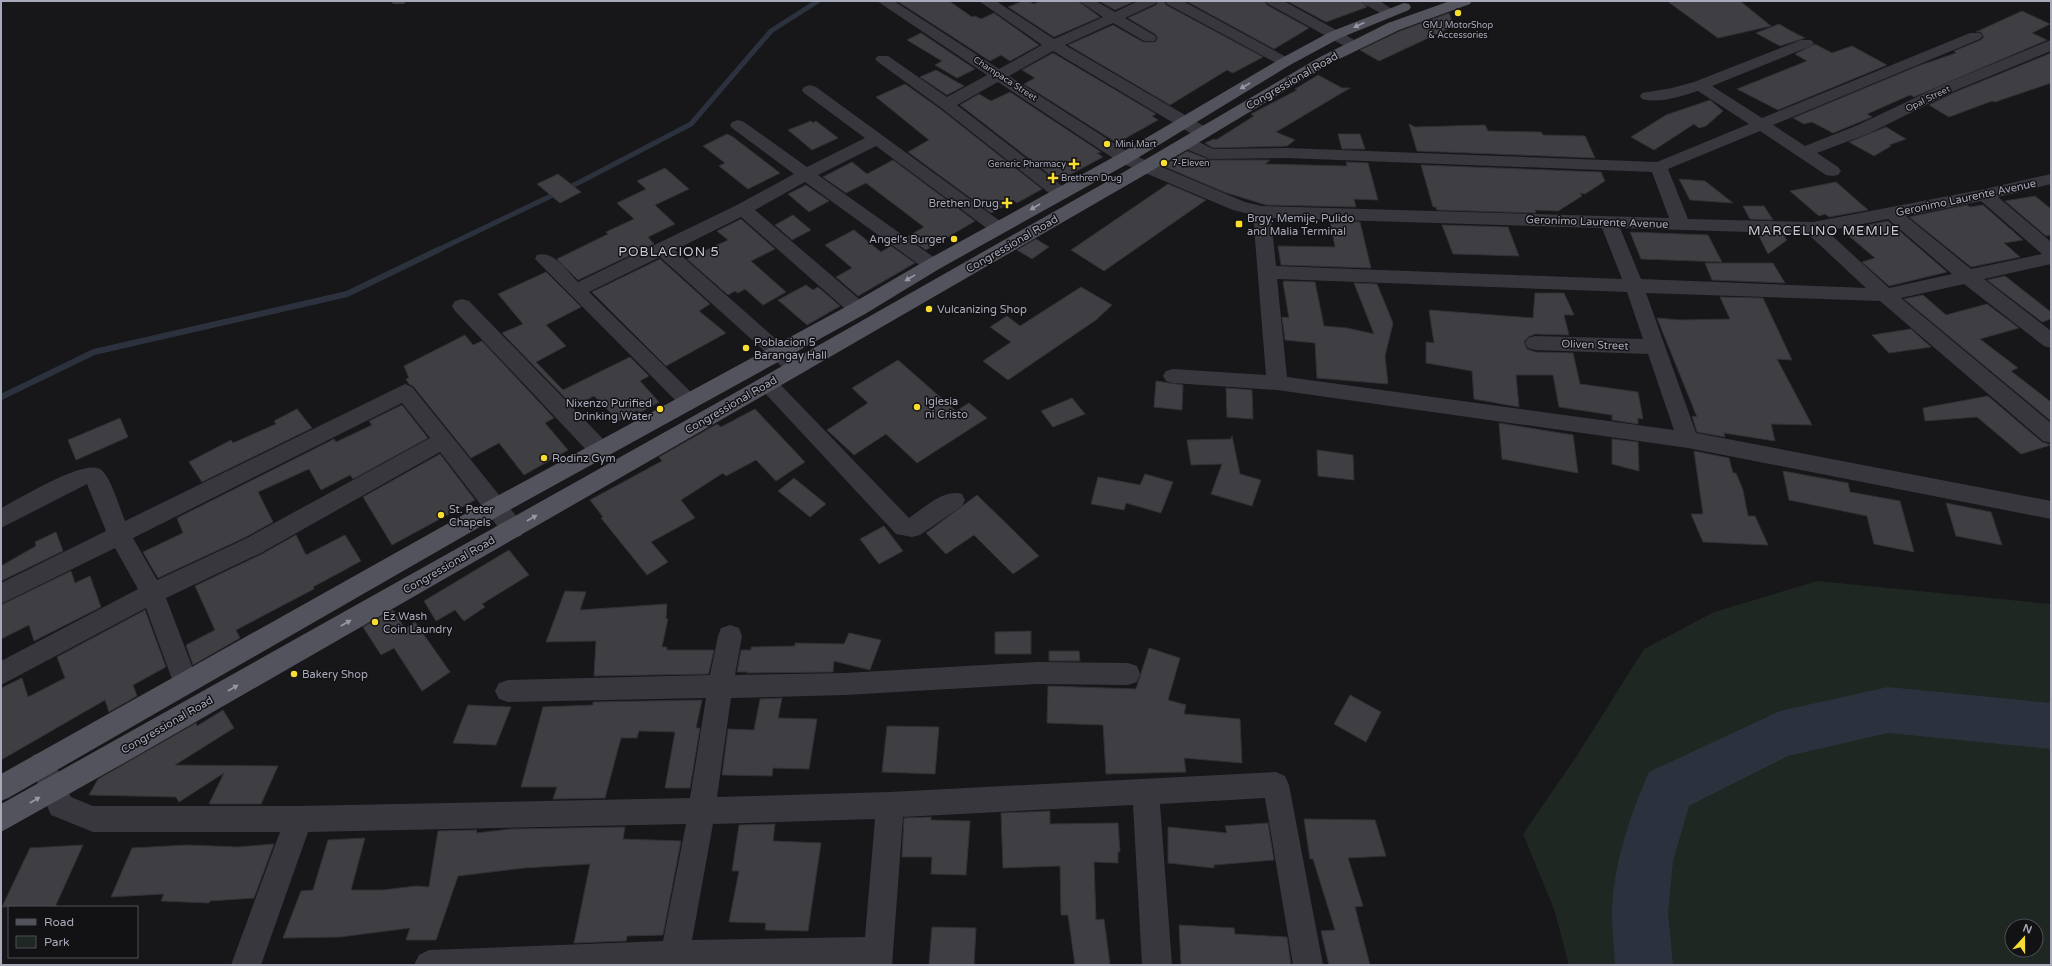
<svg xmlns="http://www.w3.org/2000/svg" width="2052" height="966" font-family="'Varela Round',sans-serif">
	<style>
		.green { fill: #1e2721; fill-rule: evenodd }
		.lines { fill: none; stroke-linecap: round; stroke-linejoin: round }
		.stream-far1 { stroke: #2c323d; stroke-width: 5 }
		.stream { stroke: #2c323d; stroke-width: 6 }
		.river { fill: #2c323d; fill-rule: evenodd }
		.building { fill: #3e3e43; stroke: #313035 }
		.minor { fill: #38373e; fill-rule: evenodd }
		.major { fill: #53535d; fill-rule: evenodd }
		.oneway { fill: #9799a7 }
		.poi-dot { fill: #f7dd30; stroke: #121114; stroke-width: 1.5 }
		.labels { text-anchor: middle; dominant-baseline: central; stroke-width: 3; stroke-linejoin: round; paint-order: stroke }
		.far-poi-label { font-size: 9px; fill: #a8aab9; stroke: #121114; text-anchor: start }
		.far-street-label { font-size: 9px; fill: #a8aab9; stroke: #121114 }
		.street-label { font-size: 11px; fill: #a8aab9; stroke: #121114 }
		.poi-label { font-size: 11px; fill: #a8aab9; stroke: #121114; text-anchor: start }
		.quarter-label { font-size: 13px; letter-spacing: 1px; fill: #c9cad5; stroke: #121114 }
	</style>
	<rect width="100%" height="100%" fill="#171619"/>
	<path class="green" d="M1817,581L2051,604V965H1569L1554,909L1523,834L1576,757L1644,649L1714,612ZM2012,926H2036V950H2012Z"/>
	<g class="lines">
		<path class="stream-far1" d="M438,250L578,183L691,124L771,31L818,1"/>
		<path class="stream" d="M1,397L94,352L347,294L440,249"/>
		<path class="river" d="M1888,687L2051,703V749L1888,733L1788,756L1689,806L1673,861L1668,913L1673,965H1615C1614,948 1612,930 1612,913C1613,866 1630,815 1649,772L1780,711Z"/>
	</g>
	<path class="building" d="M897,1H949L972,17L975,16L981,19L994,13L1039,45L1010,61L1001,55L990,61Z
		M1023,1H1028L1034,4L1040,1H1078L1100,17L1054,37L1008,7Z
		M1099,1H1135L1115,10Z
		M1158,1H1164L1166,5L1263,57L1233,73L1227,70L1170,105L1068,45L1113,25L1143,42H1155L1158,38L1155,34L1128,18L1156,5Z
		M1186,1H1265L1267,5L1309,28L1274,49Z
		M1287,1H1361L1367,7L1326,22Z
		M1667,1H1740L1771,26L1718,38Z
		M2022,11L2050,24L2032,33L2047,40L1914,97L1910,95L1867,114L1872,117L1833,133L1812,122L1804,124L1793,118L1918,66L1956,53L1954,51L1981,40L1984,37L1981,32H1976Z
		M1449,13L1454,26L1379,61L1360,50L1400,31Z
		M1779,24L1791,31L1805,38L1780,46L1756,33Z
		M921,33L975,69L957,78L935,65L942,61L907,40Z
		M1815,44L1832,53L1852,46L1887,65L1778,110L1737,89L1807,61L1795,54Z
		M1053,53L1156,114L1152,116L1158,120L1117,143L1024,84L1035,78L1022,70Z
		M2051,53V83L1995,102L1992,101L1949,117L1929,105L1955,92Z
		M936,70L964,86L947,95L920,77Z
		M1318,75L1342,88H1350L1276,132L1295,140L1287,146L1213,148L1205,143L1214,139L1216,140L1254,116L1251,114L1297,90L1295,89Z
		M905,84L939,108L1042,189L1017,203L1014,201L991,213L908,152L929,140L876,97Z
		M1010,92L1101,152L1097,153L1103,157L1058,181L960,105L979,94L991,101Z
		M1710,100L1723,111L1706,126L1699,128L1694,124L1654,150L1631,137L1666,115Z
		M811,121L813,123L816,121L838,138L812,150L788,130Z
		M1409,124L1415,127L1485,125L1488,131L1541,132L1543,135L1585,136L1595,158L1417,151Z
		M1886,127L1906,139L1889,145L1891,146L1874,156L1849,142Z
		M727,134L733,137L780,173L748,189L719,166L725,163L703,146Z
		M1338,134H1360L1365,149H1342Z
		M1187,151L1210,160H1270L1265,164L1347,166L1346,162L1368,163L1378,200L1354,199L1356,207L1266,205L1224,192L1163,166Z
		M893,160L975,221L926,250L907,237L924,227L866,183L846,193L823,177L852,162L867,174Z
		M1421,165L1601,172L1605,181L1585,194L1580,193L1582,196L1558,211L1535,210L1536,213L1437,210L1436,207H1433Z
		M665,168L689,189L655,205L675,224L648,237L654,244L578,280L557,259L608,234L606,232L634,219L617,203L646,189L637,181Z
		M558,174L581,192L560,203L537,184Z
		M1679,179L1705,181L1733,203L1690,200Z
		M1836,182L1868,210L1829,217L1825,214L1819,216L1790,191Z
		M1168,184L1206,200L1104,271L1071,250Z
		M806,185L829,201L809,212L788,194Z
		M2035,196L2051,209V235L2046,236L2005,201Z
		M1967,205L1970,207L1983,205L2023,240L2004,243L2020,257L1971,267L1909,217Z
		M1743,206H1764L1773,220L1750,219Z
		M793,215L811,230L792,240L775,225Z
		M741,219L775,249L751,261L786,292L763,305L745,289L738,293L735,291L728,295L687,259L728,240L717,231Z
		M1330,221L1360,222L1371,268L1281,265L1278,246L1335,247Z
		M1888,221L1947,272L1889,286L1862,262L1875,258L1842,230Z
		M1442,225L1508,227L1519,256L1453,254Z
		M854,230L881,252L891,246L915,263L858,296L836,277L852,268L825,245Z
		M1630,232L1708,235L1722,262L1641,259Z
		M1758,234L1783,235L1787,240L1768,254Z
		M1036,239L1049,247L1032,259L1017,250Z
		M660,259L710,304L699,311L726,333L666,366L592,292Z
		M1705,263H1773L1785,283L1712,280Z
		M546,272L581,307L546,325L566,346L536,362L563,390L630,357L649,376L640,381L659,402L639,413L637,410L619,421L594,396L574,407L502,333L523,324L498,294Z
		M2005,276L2051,312V319L2042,322L1987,280Z
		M1284,281L1315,282L1324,326L1347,328L1374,334L1354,283L1377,284L1393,323L1385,356L1388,384L1317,378L1315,343L1285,340L1282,317L1289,318L1283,282Z
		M806,285L813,290L818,287L840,306L807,325L778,300Z
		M1081,287L1112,305L1096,320L1008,380L983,361L1011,342L990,327L1007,316L1020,326Z
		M1535,293H1564L1574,315H1564L1569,335L1535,334L1528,337L1524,342L1527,349L1535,352L1573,353L1580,384L1638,392L1643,419L1638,418V424L1612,420V415L1559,407L1553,375H1516L1519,407L1474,399L1472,371L1426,363V342L1434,343L1429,310L1533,318Z
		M1923,295L1946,315L1987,304L2019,328L1980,339L2018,368L2011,371L2051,402V421L1904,299Z
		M1720,297L1763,298L1792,360L1777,359L1812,425L1771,424L1775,441L1724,433L1725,437L1697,432L1692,416L1697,417L1657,318L1680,320L1730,319Z
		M1911,329L1931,347L1889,353L1872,335Z
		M465,335L473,345L482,341L554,418L545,423L568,450L524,475L499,443L471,458L413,386L409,384L406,379L409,378L404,366Z
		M898,360L956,411L969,403L987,418L917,463L886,434L854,455L827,430L868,403L852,388Z
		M1156,381L1183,385L1182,410L1154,407Z
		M1226,388L1252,390L1253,419L1227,417Z
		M1988,396L2042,442L2051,445L2021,454L1977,417L1925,421L1923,408Z
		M1072,398L1085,414L1053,427L1041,411Z
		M402,405L428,438L353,479L350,475L321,490L309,469L258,492L273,522L244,538L158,578L143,552L183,533L177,518L334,439L336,442L372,425L369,421Z
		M297,409L312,428L202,482L189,462L231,440L233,443L276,424L274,421Z
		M755,409L805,462L776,481L756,460L726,476L723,473L681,500L695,518L651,542L668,562L647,575L601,518L603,517L590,500L662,461L659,457L717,424L721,427Z
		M120,418L128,437L76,460L68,440Z
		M1499,423L1573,435L1578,473L1502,459Z
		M1232,436L1240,474L1261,480L1252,506L1211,494L1222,464L1191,465L1187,440L1231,439Z
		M1612,439L1638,442L1639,471L1612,464Z
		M1317,450L1353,455L1354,480L1318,476Z
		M1694,451L1729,458L1733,473H1736L1743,490L1748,516H1755L1768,545L1703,542L1691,514H1703Z
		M440,454L475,500L392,545L363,497Z
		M1783,471L1848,483L1850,492L1900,501L1914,552L1874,544L1867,516L1789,500Z
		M1145,474L1173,482L1161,513L1126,503L1124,510L1091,504L1098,477L1140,485Z
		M794,478L826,504L810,517L778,491Z
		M977,495L1011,528L1039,556L1013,574L974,535L946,554L926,533Z
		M1946,503L1991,512L2002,545L1956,536Z
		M884,526L903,551L879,564L860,539Z
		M56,532L63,551L1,581V566L36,546L35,542Z
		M296,535L306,555L345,535L361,561L313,587L314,589L236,630L240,638L193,665L186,645L215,630L195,586L262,554Z
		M509,550L529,575L482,604L485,607L464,621L455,610L436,621L424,601Z
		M71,571L75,583L90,576L101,607L34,641L29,625L1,639V605Z
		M565,591L586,592L580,610L667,604L666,619H668L662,647H667V650H714L709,672L708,674L594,676L596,641L546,642Z
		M145,610L166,667L133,685L137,696L109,712L105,700L1,760V688L22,678L28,697L65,678L57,657Z
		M393,610L405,629L415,622L450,672L422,691L394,648L381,655L363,627Z
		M1031,631V654H995V632Z
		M849,633L881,640L870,670L834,661L833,672L747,673L748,672H737L741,650H751V647L795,646V643L844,644Z
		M1149,648L1180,658L1168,700L1186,705L1184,714L1240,719L1242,763L1184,758L1186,772L1106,774L1103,725L1047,723L1048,686L1136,689Z
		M1049,651H1079L1080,661H1049Z
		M1350,695L1381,712L1366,742L1334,724Z
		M782,698L778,718L817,719L809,769L773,768L772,776L722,775L728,729L754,730L760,699Z
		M702,700L696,728H700L690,788H665L675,732L639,731L637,738H621L605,798L553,799L557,787H521L543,707L593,705V702Z
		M468,705L511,707L496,745L453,743Z
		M223,710L234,728L175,765L278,766L261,804H209L224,773L179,802L176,797L89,795L98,779L196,723L197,726Z
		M887,726L939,727L935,774L882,772Z
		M1050,811V824L1118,823L1120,852H1118V863L1094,862L1096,920L1104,919L1110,965H1075L1068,915H1061L1060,866L1003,868L1001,813Z
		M931,817V820L970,821L966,875L931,874L932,857H902L904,818Z
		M1304,819L1375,820L1386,856L1348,858L1363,906L1355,907L1370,965H1329L1321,931L1335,930L1313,859H1310Z
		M1268,823L1274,860L1214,865V868L1168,863V827L1227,833L1225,826Z
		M775,824L773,841L821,843L808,931L765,930L766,923L729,922L739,871H732L739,825Z
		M625,827L623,839L681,841L663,935L627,936L626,941L574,943L590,864L524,868L458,876L436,940H406L410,928L340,937L283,938L301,891L313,890L328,840L365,838L351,890H383L416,886L429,887L438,831L477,830L476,833L511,829Z
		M274,844L254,898L210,901L209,903L161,901L164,894L111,897L132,848L187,845L238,847Z
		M83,845L55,907H2L30,848Z
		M1179,925L1234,928L1235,934L1287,937L1291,965H1181Z
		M932,927L976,928L974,965H929Z"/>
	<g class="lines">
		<path class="minor" d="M391,1H406L404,4H393Z
			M877,1H894L999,69L1042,45L979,1H996L1054,39L1103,17L1079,1H1096L1115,12L1138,1H1157L1155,4L1125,18L1154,35L1157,38L1154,41H1144L1113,23L1065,45L1209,129L1211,133L1209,137L1203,138L1197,137L1053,51L1009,76L1131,154L1245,202L1262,206L1669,218L1652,172L1287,158L1210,159L1181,147L1179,143L1181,139L1187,138L1193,139L1213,149L1287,148L1657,162L1749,124L1698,91C1681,96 1660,104 1642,99L1640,96L1642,93L1672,88L1694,82L1801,40H1811L1814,43L1811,46L1712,86L1762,118L1970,33H1980L1983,36L1980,39L1773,125L1805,146L1858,125L1942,85L2051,40V51L1954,91L1870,133L1817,153L1838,167L1841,171L1838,175L1832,176L1826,175L1760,131L1668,169L1688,219L1813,222L1985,189L2051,174V184L1998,197L2051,242V264L1984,279L2051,331V348L2044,346L1964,284L1901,298L2051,423V443L2043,441L1880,301L1646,293L1696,433L2051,501V519L1688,448L1277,390L1173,383L1166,381L1163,376L1166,371L1173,369L1266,375L1253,215L1233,210L1119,162L998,82L957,105L1066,189L1069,193L1066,197L1060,198L1054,197L940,107L878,62L875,59L878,56H888L947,97L987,75ZM1981,201L2042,254L1971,269L1906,216ZM1271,218L1602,228L1622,279L1276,266ZM1888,219L1952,274L1889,288L1827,231ZM1620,228L1808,234L1866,288L1641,279ZM1277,279L1627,292L1643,339L1535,336L1528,338L1525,343L1528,348L1535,350L1648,354L1674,430L1287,377Z
			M1165,1H1183L1290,59L1293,62L1290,65H1280L1167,4Z
			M1266,1H1284L1358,42L1361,45L1358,48H1348L1268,4Z
			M1362,1H1380L1396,12L1394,15H1384L1364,4Z
			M810,85L816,87L1004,224L1007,228L1004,232L998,234L992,232L876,146L818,175L939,261L941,265L939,269L932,271L925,269L805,182L755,210L865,304L868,309L865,314L858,316L851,314L741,217L675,250L803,363L806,368L803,373L796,375L789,373L660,257L589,292L695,396L698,401L695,406L688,409L681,406L535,259L537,255C554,250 567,271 578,282L737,205L794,174L732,128L730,125L732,122L738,120L744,122L807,167L865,138L804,93L802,90L804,87Z
			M462,299L469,301L608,444L611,450L608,456L600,458L592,456L455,311L452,306L455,301Z
			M768,376L775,379L909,518C924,508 944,488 962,494L965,500L962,506L920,535L912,537L896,534L761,389L758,384L761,379Z
			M405,384L412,387L521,522L524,529L521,536L513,538L505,536L440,452L261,553L166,598L198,682L194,690L185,693L176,690L146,608L1,685V661L138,589L115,548L1,604V583L106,531L87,484L1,528V508C19,499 83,459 100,469C111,476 120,509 125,521ZM402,403L430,438L245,539L157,580L133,538Z
			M730,625L739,628L742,636L735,675L845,673L1037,662L1128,663L1137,666L1140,674L1137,682L1128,685L1037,684L845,695L731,698L717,797L890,792L1276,772L1285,776L1289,785L1323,965H1293L1265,798L1160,804L1172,965H1142L1133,805L903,817L892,965H414L419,955L429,950L663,941L686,824L308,832L261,965H231L280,832H93L51,815L29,764L33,755L42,752L51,755L71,797L93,806H299L690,798L706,698L508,702L499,699L495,691L499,683L508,680L710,675L718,636L721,628ZM875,819L865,937L692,940L713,824Z"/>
		<path class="major" d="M1450,1H1472L1470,4L1399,30L1331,63L1148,173L745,406L133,758L1,832V804L731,395L1136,165L1320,57L1388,23Z
			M1404,3L1409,4L1411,7L1409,10L1340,38L1290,65L1131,162L939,269L865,314L504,513L10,797L1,801V774L488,501L851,304L925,261L1119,154L1280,59L1330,32Z"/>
	</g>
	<defs><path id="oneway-solid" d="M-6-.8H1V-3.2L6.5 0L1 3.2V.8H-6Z"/></defs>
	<g class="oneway">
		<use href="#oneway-solid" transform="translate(1359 25) rotate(156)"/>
		<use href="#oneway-solid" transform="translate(1245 86) rotate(150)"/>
		<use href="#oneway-solid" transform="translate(1035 207) rotate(150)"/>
		<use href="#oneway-solid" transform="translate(910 278) rotate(149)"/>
		<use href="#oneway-solid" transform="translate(532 518) rotate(-30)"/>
		<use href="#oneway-solid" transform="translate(346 623) rotate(-30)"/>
		<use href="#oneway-solid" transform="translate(233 688) rotate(-30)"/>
		<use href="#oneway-solid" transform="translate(35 800) rotate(-30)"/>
	</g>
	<g class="poi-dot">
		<circle cx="1458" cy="13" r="4"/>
		<circle cx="1107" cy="144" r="4"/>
		<circle cx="1164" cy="163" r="4"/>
		<path d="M1072 158h4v4h4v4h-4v4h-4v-4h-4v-4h4z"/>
		<path d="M1051 172h4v4h4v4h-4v4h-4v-4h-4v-4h4z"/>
		<path d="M1005 197h4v4h4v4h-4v4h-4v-4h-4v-4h4z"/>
		<rect x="1235" y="220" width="8" height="8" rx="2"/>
		<circle cx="954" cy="239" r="4"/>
		<circle cx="929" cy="309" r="4"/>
		<circle cx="746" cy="348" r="4"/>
		<circle cx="917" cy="407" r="4"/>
		<circle cx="660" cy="409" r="4"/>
		<circle cx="544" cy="458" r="4"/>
		<circle cx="441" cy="515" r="4"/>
		<circle cx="375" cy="622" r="4"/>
		<circle cx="294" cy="674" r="4"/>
	</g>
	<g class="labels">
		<g class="far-poi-label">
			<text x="1458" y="25" text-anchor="middle">GMJ MotorShop<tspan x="1458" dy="10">&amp; Accessories</tspan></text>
			<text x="1115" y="144">Mini Mart</text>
			<text x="1172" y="163">7-Eleven</text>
			<text x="1066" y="164" text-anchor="end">Generic Pharmacy</text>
			<text x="1061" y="178">Brethren Drug</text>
		</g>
		<g class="far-street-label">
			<text transform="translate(1005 79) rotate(33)">Champaca Street</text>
			<text transform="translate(1928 99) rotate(-26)">Opal Street</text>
		</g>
		<g class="street-label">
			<text transform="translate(1292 81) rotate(-30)">Congressional Road</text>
			<text transform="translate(1966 198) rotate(-12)">Geronimo Laurente Avenue</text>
			<text transform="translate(1597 222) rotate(2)">Geronimo Laurente Avenue</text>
			<text transform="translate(1012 244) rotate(-30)">Congressional Road</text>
			<text transform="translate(1595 345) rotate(2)">Oliven Street</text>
			<text transform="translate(731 405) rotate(-30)">Congressional Road</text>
			<text transform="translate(449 565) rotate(-30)">Congressional Road</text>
			<text transform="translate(167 725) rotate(-30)">Congressional Road</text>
		</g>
		<g class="poi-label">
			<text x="999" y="203" text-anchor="end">Brethen Drug</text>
			<text x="1247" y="218">Brgy. Memije, Pulido<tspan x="1247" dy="13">and Malia Terminal</tspan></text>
			<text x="946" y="239" text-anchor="end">Angel's Burger</text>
			<text x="937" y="309">Vulcanizing Shop</text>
			<text x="754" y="342">Poblacion 5<tspan x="754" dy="13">Barangay Hall</tspan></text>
			<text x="925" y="401">Iglesia<tspan x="925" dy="13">ni Cristo</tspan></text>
			<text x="652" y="403" text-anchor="end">Nixenzo Purified<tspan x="652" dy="13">Drinking Water</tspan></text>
			<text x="552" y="458">Rodinz Gym</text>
			<text x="449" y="509">St. Peter<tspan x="449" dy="13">Chapels</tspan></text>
			<text x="383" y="616">Ez Wash<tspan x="383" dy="13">Coin Laundry</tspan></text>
			<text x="302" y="674">Bakery Shop</text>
		</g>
		<g class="quarter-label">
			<text x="1824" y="231">MARCELINO MEMIJE</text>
			<text x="669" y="252">POBLACION 5</text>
		</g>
	</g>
	<rect width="2052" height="966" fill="none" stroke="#a8aab9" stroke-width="4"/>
	<rect x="8" y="906" width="130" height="52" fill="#121114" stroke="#4e4e56"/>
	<rect x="16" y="919" width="20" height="6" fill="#53535d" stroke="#4e4e56"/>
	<text x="44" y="926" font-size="12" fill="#a8aab9">Road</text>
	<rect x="16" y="936" width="20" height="12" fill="#1e2721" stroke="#4e4e56"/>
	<text x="44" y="946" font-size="12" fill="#a8aab9">Park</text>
	<g transform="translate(2024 938) rotate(21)"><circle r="19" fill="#121114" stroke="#4e4e56"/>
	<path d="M0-3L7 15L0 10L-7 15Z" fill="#f7dd30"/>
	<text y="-6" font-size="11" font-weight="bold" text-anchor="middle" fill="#a8aab9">N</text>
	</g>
</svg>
